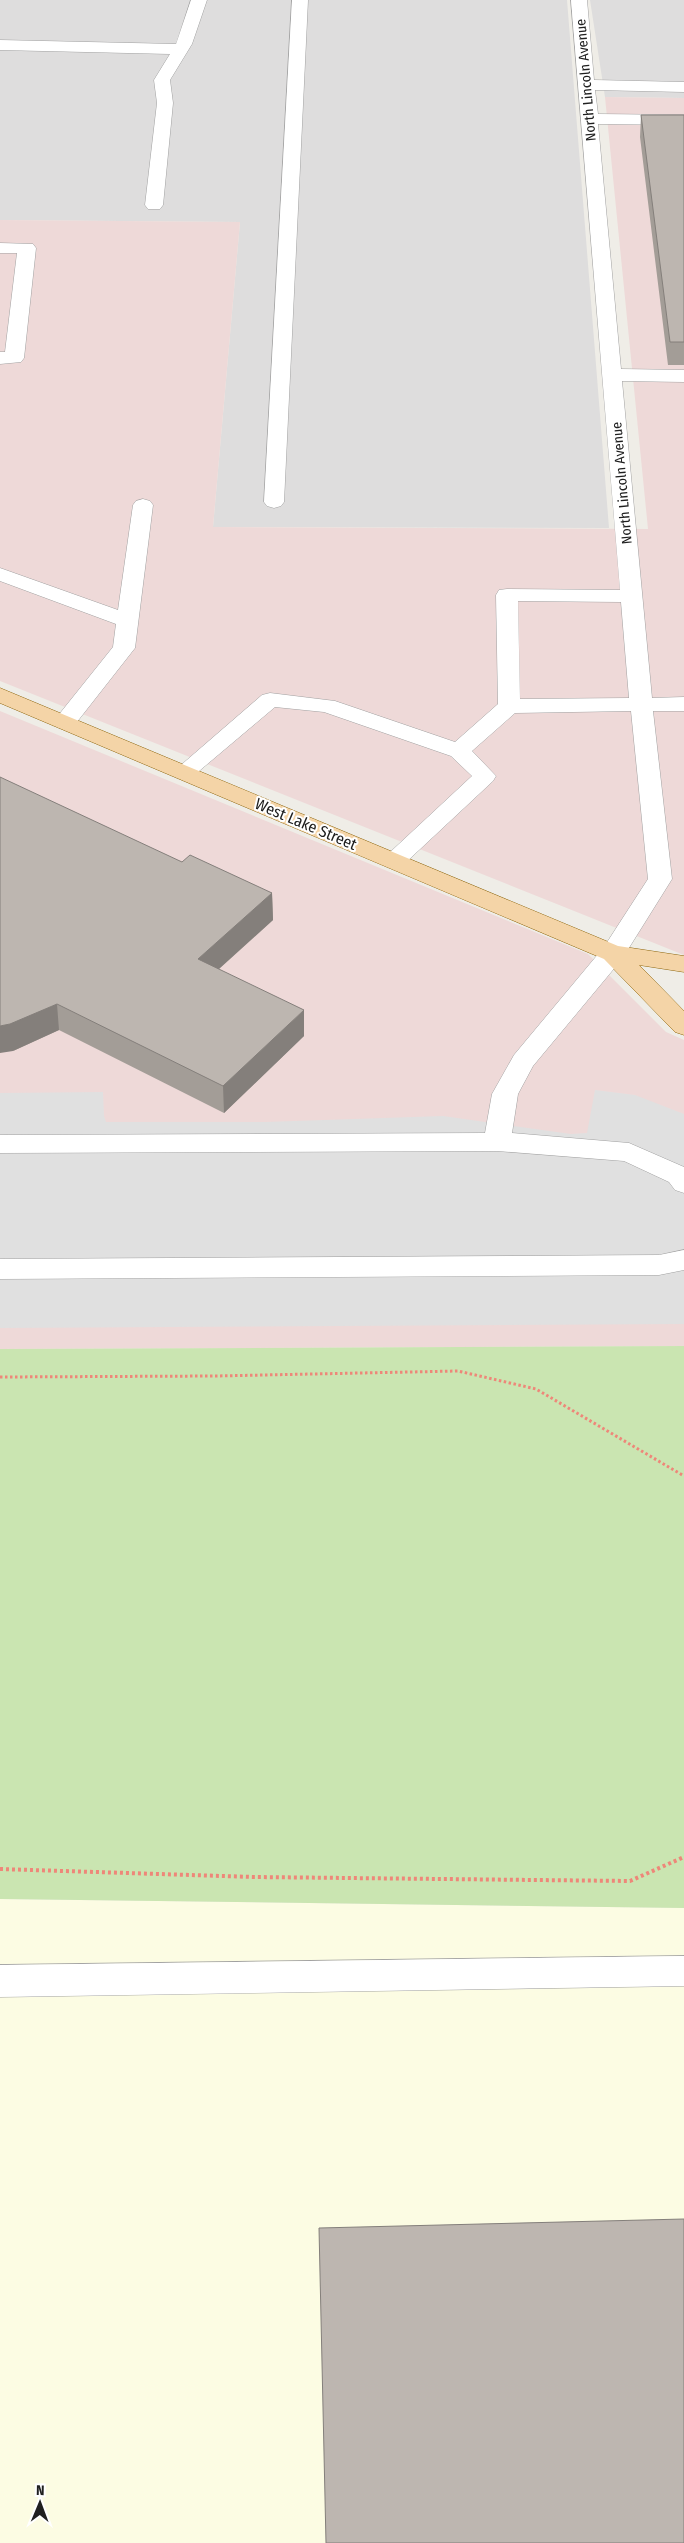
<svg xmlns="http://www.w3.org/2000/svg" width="684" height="2543" font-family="'Fira Sans Condensed',sans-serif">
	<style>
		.residential { fill: #dedddd }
		.commercial { fill: #eed9d8 }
		.education { fill: #fcfce3 }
		.grass { fill: #cae5b1 }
		.parking { fill: #e0e0e0 }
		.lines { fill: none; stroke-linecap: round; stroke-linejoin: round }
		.minor-casing { stroke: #a1a1a1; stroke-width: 1 }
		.major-casing { stroke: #8e660d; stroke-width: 1 }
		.path-far1 { stroke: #ee8779; stroke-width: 3; stroke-dasharray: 2.5 2.5; stroke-linecap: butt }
		.path { stroke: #ee8779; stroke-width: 4; stroke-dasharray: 3 3; stroke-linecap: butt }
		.minor { fill: #fff; fill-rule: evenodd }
		.major { fill: #f4d4a7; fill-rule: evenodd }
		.wall { fill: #a39d97 }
		.shaded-wall { fill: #847f7b }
		.building { fill: #bdb6b0; stroke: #847f7b }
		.labels { text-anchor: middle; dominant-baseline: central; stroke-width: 4; stroke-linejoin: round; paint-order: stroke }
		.far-street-label { font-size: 14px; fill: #202020; stroke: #fff }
		.street-label { font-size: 16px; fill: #202020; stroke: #fff }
	</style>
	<rect width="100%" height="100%" fill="#efede7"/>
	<path class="residential" d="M0,0H567L609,528L213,527L240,222L0,220Z
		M590,0H684V98L605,97Z"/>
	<path class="commercial" d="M605,97L684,98V955L0,681V220L240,222L213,527L648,529Z
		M0,711L588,954L666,1032L684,1040V1346L0,1349Z"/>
	<path class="education" d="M0,1899L684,1908V2543H0Z"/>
	<path class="grass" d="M684,1346V1908L0,1899V1349Z"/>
	<path class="parking" d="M595,1090L635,1095L684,1114V1324L0,1328V1093L103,1092L104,1116L106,1122H265L443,1116L571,1134L587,1133Z"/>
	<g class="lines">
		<defs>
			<path id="minor" d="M191,0H207L192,44L170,80L173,103L163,205L160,209H148L145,205L157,103L154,80L170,54L0,50V40L176,44Z
				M292,0H308L284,502L281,506L274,508L267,506L264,502Z
				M571,0H587L594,80L684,82V92L595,90L598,114L684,115V125L598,124L621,369L684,370V382L622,381L652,698L684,697V711H653L672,879L622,959L533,1066L518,1094L512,1133L629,1143L684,1167V1193L675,1190L669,1182L624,1161L497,1151L0,1153V1135L485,1133L492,1094L514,1055L604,947L648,879L631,711L515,713L472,751L496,776L493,781L402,866L394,869L386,866L382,861L386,856L472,776L451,756L324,712L275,707L192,777L184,779L176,777L173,772L262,695L270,693L335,701L455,742L498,704L496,595L499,590L507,589L620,590ZM518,601L621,602L629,698L520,699Z
				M0,243L33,244L36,248L24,358L21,362L0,364V352H5L17,253H0Z
				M143,499L150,501L153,505L135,648L73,727L65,729L57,727L54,722L57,717L113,647L116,624L0,581V568L118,610L133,505L136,501Z
				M684,1250V1270L659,1275L0,1279V1259L659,1255Z
				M684,1956V1986L0,1997V1965Z"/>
			<path id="major" d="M0,688L618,946L684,956V972L639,965L684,1011V1035L675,1032L604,959L0,703Z"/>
		</defs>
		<use href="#minor" class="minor-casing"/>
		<use href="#major" class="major-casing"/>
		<path class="path-far1" d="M0,1377L215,1376L458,1371L536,1389L684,1476"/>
		<path class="path" d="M0,1869L254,1877L630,1881L684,1857"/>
		<use href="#minor" class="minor"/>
		<use href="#major" class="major"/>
	</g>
	<path class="wall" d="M641,115H684V365H668L640,137Z
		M182,862L272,893L273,920L219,969L304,1036L224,1113L59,1030L13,1051Z"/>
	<path class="shaded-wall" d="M272,893L273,920L200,986L198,959Z
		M57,1004L59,1030L13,1051L0,1053V1026Z
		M304,1010V1036L224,1113L223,1086Z"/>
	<path class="building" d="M641,115H684V342H670Z
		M0,777L182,862L190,855L272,893L198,959L304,1010L223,1086L57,1004L10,1024L0,1026Z
		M684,2219V2543H326L319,2228Z"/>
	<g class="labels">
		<g class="far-street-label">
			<text transform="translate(586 80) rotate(-95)">North Lincoln Avenue</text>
			<text transform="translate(622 483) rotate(-95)">North Lincoln Avenue</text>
		</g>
		<g class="street-label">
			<text transform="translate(306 824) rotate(23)">West Lake Street</text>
		</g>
	</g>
	<g transform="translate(40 2503) rotate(1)" stroke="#ffffff" stroke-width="4" paint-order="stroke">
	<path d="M0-4L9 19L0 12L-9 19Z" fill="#202020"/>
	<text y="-8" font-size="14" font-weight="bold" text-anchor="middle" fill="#202020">N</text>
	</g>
</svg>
